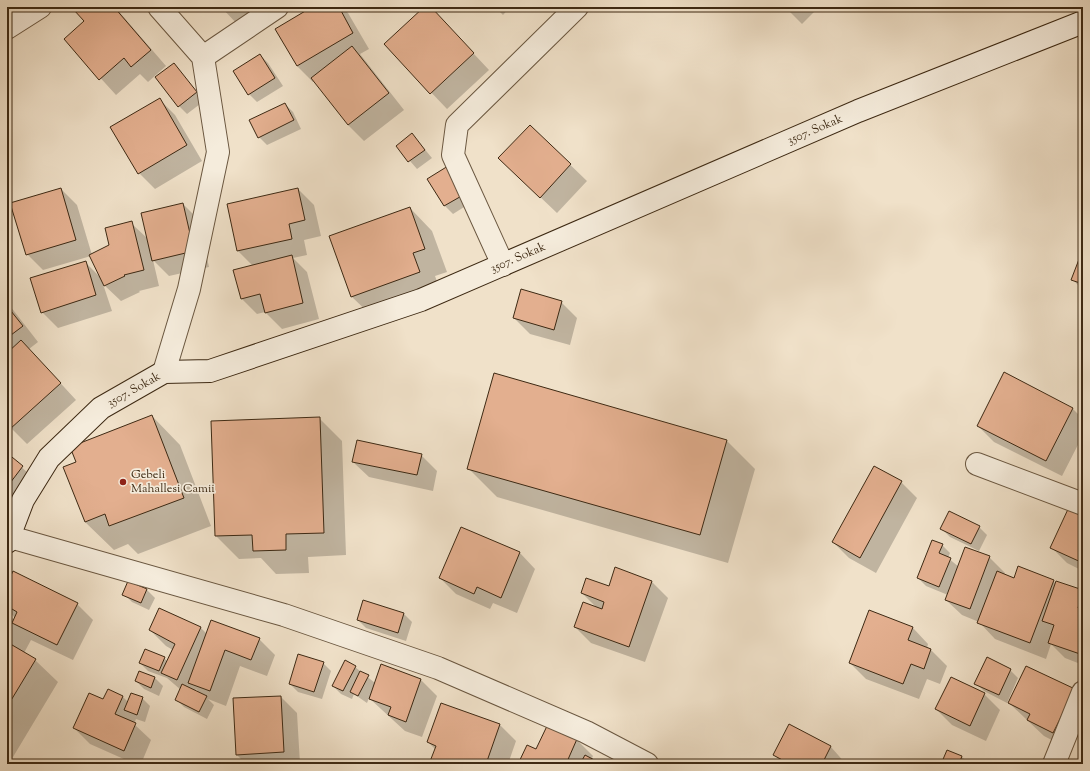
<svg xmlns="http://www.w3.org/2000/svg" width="1090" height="771" font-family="'Sorts Mill Goudy',serif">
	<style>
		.shadow { fill: #0003; fill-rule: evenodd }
		.building { fill: #e3af8f; stroke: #3d2913 }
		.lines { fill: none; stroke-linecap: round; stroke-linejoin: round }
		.minor-casing { stroke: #6a5740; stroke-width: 24 }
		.tertiary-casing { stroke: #6a5740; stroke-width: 24 }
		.secondary-casing { stroke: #3d2913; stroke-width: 24 }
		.minor { stroke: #f5ecdc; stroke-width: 22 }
		.tertiary { stroke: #f5ecdc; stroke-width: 22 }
		.secondary { stroke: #f5ecdc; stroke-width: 22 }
		.poi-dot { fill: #8f2418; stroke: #f5ecdc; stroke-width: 1.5 }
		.labels { text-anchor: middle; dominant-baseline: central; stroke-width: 3.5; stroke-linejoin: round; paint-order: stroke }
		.street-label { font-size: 12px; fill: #3d2913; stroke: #f5ecdc }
		.poi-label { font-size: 12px; fill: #3d2913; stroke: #f5ecdc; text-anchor: start }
	</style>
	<rect width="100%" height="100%" fill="#f0e1c9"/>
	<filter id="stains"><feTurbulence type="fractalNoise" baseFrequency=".005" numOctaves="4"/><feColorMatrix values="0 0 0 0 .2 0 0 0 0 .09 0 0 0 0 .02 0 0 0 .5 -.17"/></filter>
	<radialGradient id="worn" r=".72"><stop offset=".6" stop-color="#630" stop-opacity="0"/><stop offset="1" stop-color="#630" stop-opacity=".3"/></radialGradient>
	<path class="shadow" d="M77,7H115L166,66L148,82L140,74L116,95L65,39L85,21Z
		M221,7H268L240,27Z
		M314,7H342L348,13L369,49L360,54L404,110L364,141L348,125L315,81L313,82L297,66Z
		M361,7H371L365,11Z
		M425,7H430L489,70L447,109L385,44Z
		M495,7H510L503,15Z
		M785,7H819L802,24Z
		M1003,7H1013L1008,12Z
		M260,55L268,63L283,86L257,102L249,94Z
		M173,64L204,101L187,114L179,106Z
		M159,99L175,115L202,161L155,189L139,173Z
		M285,104L293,112L301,129L267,145L259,137Z
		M530,126L587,181L557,213L516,174Z
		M412,134L432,158L417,169L397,146Z
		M429,179L472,202L453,214L445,206Z
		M61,189L77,205L92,255L111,246L131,223L148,239L183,204L199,220L209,267L169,276L153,260L159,286L139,291L140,292L121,301L103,284L112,311L58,328L42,312L85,262L100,277L91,256L43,270L27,254Z
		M298,189L314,205L321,236L304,240L307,255L293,258L307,272L319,319L282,329L265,312L257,314L241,298L253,266L238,251L228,205Z
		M410,208L432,231L447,272L435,276L442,295L375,319L352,297Z
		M1083,252V290L1072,279Z
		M7,302L38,342L29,349L76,400L27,444L7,424Z
		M561,302L577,318L570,345L530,334L514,318Z
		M1072,408L1083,419V435L1062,476L994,442L978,426Z
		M152,416L180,445L211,526L138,554L128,544L114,550L85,522L77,463Z
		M319,418L342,441L346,555L308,557L309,573L276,574L261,558L239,559L216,536Z
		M727,441L755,469L728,563L497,497L468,468Z
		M7,454L39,483L7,524Z
		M421,455L437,471L433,491L369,477L353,462Z
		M901,482L917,498L876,573L849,558L833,542Z
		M1083,515V571L1067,563L1051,547Z
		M979,527L987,535L978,553L989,557L1005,573L1004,575L1015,579L1053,581L1056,584L1057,582L1083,591V665L1065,658L1051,644L1046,659L995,639L979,622L962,615L946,600L948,595L926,586L918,578L942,545L950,553L948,558L959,567L978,553L979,551L950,537L942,529Z
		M462,528L520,553L535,569L517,613L493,603L490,609L456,594L440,578Z
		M128,582L147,590L155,598L149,610L132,602L124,594Z
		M652,582L668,598L645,662L591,643L575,627L597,608L582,593L610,587Z
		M7,586L77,604L93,620L73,660L31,640L24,653L35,660L58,682L10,762L21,764H7V613L14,620L15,618L7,609Z
		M364,601L404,614L412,622L406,641L366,628L358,620Z
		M160,609L201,628L207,634L259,639L275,655L267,676L240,666L226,706L208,699L214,705L207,719L184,707L176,699L181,690L167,678L148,671L140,663L164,658L168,662L173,650L166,646L150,630ZM196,689L201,695L195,692Z
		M913,628L928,644L927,648L931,650L947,666L940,684L927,679L919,699L866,679L850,663Z
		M323,663L331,671L322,699L298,692L290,684Z
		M382,665L421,680L437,696L422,737L405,731L369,698L367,703L354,694L352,699L341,694L333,686L355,667L375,683Z
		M1010,670L1018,678L1007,703L984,691L976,683Z
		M140,672L155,678L163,686L159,696L144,689L136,681Z
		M108,690L123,697L128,702L142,698L150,706L145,722L136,719L134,724L151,740L141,764H135L90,744L74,728L104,701Z
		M984,694L1000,710L986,741L952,725L936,709Z
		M281,697L297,713L300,764H246L237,755Z
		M1083,699L1069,749L1044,736L1009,703Z
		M441,704L500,725L516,741L508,764H430L435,749L428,742Z
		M547,727L577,740L593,756L591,760L600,764H519L537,751Z
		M831,747L846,764H784L774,755Z
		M948,751L962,757L969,764H942Z"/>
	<path class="building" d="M7,7H19L7,14Z
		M75,7H114L151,50L131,67L124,58L99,80L64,39L84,21L73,9Z
		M312,7H339L353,33L297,66L275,29Z
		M424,7H431L474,53L430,94L384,44Z
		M352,46L389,93L348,125L311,78Z
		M260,54L275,78L248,95L233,71Z
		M174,63L197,92L178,107L155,77Z
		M160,98L187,145L138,174L110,127Z
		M285,103L294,120L258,138L249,120Z
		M530,125L571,164L540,198L498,158Z
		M412,133L425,150L408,162L396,146Z
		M448,166L465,194L444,206L427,179Z
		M61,188L76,240L26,255L10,203Z
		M298,188L305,220L289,224L292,239L237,251L227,204Z
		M183,203L194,251L152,261L141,213Z
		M410,207L425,249L413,253L420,272L351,297L329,236Z
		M132,221L144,270L124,275L125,276L104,286L89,255L109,245L105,228Z
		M1083,249V284L1071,280Z
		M292,255L303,303L265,313L260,294L241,299L233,270Z
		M86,261L96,295L41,313L30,278Z
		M521,289L562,301L554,330L513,318Z
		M7,306L23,326L7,338Z
		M21,340L61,383L10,429L7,426V353Z
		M1004,372L1073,408L1046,461L977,426Z
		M494,373L727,440L700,535L467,469Z
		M152,415L184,498L109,526L105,514L85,522L63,467L76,462L70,447Z
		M320,417L324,533L286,534V550L253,551L252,535L215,536L211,421Z
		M357,440L422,454L417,475L352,462Z
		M7,453L23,466L7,487Z
		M874,466L902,481L860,558L832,542Z
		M1069,507L1083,513V531L1079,539L1083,541V563L1050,548Z
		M949,511L980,526L971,544L940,529Z
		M461,527L520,552L501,598L477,587L474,594L439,578Z
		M932,540L943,544L939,553L951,558L939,587L917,578Z
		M965,547L990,556L970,609L945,600Z
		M1018,566L1054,580L1030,643L977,623L997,571L1014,578Z
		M615,567L652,581L629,647L574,627L583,602L602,609L604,602L581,593L586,578L609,586Z
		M13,571L78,603L57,645L12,623L17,612L7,606V584Z
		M128,581L147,589L141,603L122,595Z
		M1056,581L1083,590L1078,608L1083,609V655L1048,643L1054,625L1042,621Z
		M363,600L404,613L398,633L357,620Z
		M159,608L201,627L177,680L161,673L175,644L149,630Z
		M869,610L913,627L908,640L931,649L924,669L911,664L903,684L849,663Z
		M211,620L260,638L251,660L225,650L210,691L188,683Z
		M7,642L36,659L7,707Z
		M145,649L165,657L159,671L139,663Z
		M298,654L324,662L314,692L289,684Z
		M987,657L1011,669L999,695L974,684Z
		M345,660L356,666L343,691L332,686Z
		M381,664L421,679L406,722L388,715L391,707L369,699Z
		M1026,666L1075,689L1053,733L1027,720L1030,714L1008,703Z
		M139,671L155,677L151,688L135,681Z
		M360,671L369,675L358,696L350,692Z
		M951,677L985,693L970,726L935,709Z
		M182,684L207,696L199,712L175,700Z
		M108,689L123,696L115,714L136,723L124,751L73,728L89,693L103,699Z
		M131,693L143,697L137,715L124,710Z
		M281,696L284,752L236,755L233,698Z
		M441,703L500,724L486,764H429L436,746L427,742Z
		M789,724L831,746L822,764H790L773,755Z
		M547,726L577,739L566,764H518L527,745L536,749Z
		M947,750L962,756L959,764H941Z
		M585,755L602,764H580Z"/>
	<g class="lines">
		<defs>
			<path id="minor" d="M159,7L203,57L218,152L189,289L164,372
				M7,28L40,7
				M203,57L277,7
				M503,265L453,155L457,125L577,7
				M977,464L1083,504
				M1054,764L1083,692"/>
			<path id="tertiary" d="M10,537L284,615L438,668L586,732L647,764"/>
			<path id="secondary" d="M7,542L23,500L49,458L101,408L164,372L210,371L421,300L858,111L1083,22"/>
		</defs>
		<use href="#minor" class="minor-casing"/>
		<use href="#tertiary" class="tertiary-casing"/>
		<use href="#secondary" class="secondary-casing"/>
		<use href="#minor" class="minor"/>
		<use href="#tertiary" class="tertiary"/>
		<use href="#secondary" class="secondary"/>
	</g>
	<circle class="poi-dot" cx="123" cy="482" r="4"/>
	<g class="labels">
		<g class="street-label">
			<text transform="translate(815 130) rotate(-23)">3507. Sokak</text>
			<text transform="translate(518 258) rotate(-23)">3507. Sokak</text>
			<text transform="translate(134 390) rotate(-29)">3507. Sokak</text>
		</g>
		<g class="poi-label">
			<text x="131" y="475">Gebeli<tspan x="131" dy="14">Mahallesi Camii</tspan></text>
		</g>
	</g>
	<rect width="1090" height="771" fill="none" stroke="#f0e1c9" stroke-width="24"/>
	<rect x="8" y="8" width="1074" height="755" fill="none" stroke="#3d2913" stroke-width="2"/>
	<rect x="12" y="12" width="1066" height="747" fill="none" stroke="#3d2913"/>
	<rect width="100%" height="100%" filter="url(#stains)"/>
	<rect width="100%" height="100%" fill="url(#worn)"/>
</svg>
